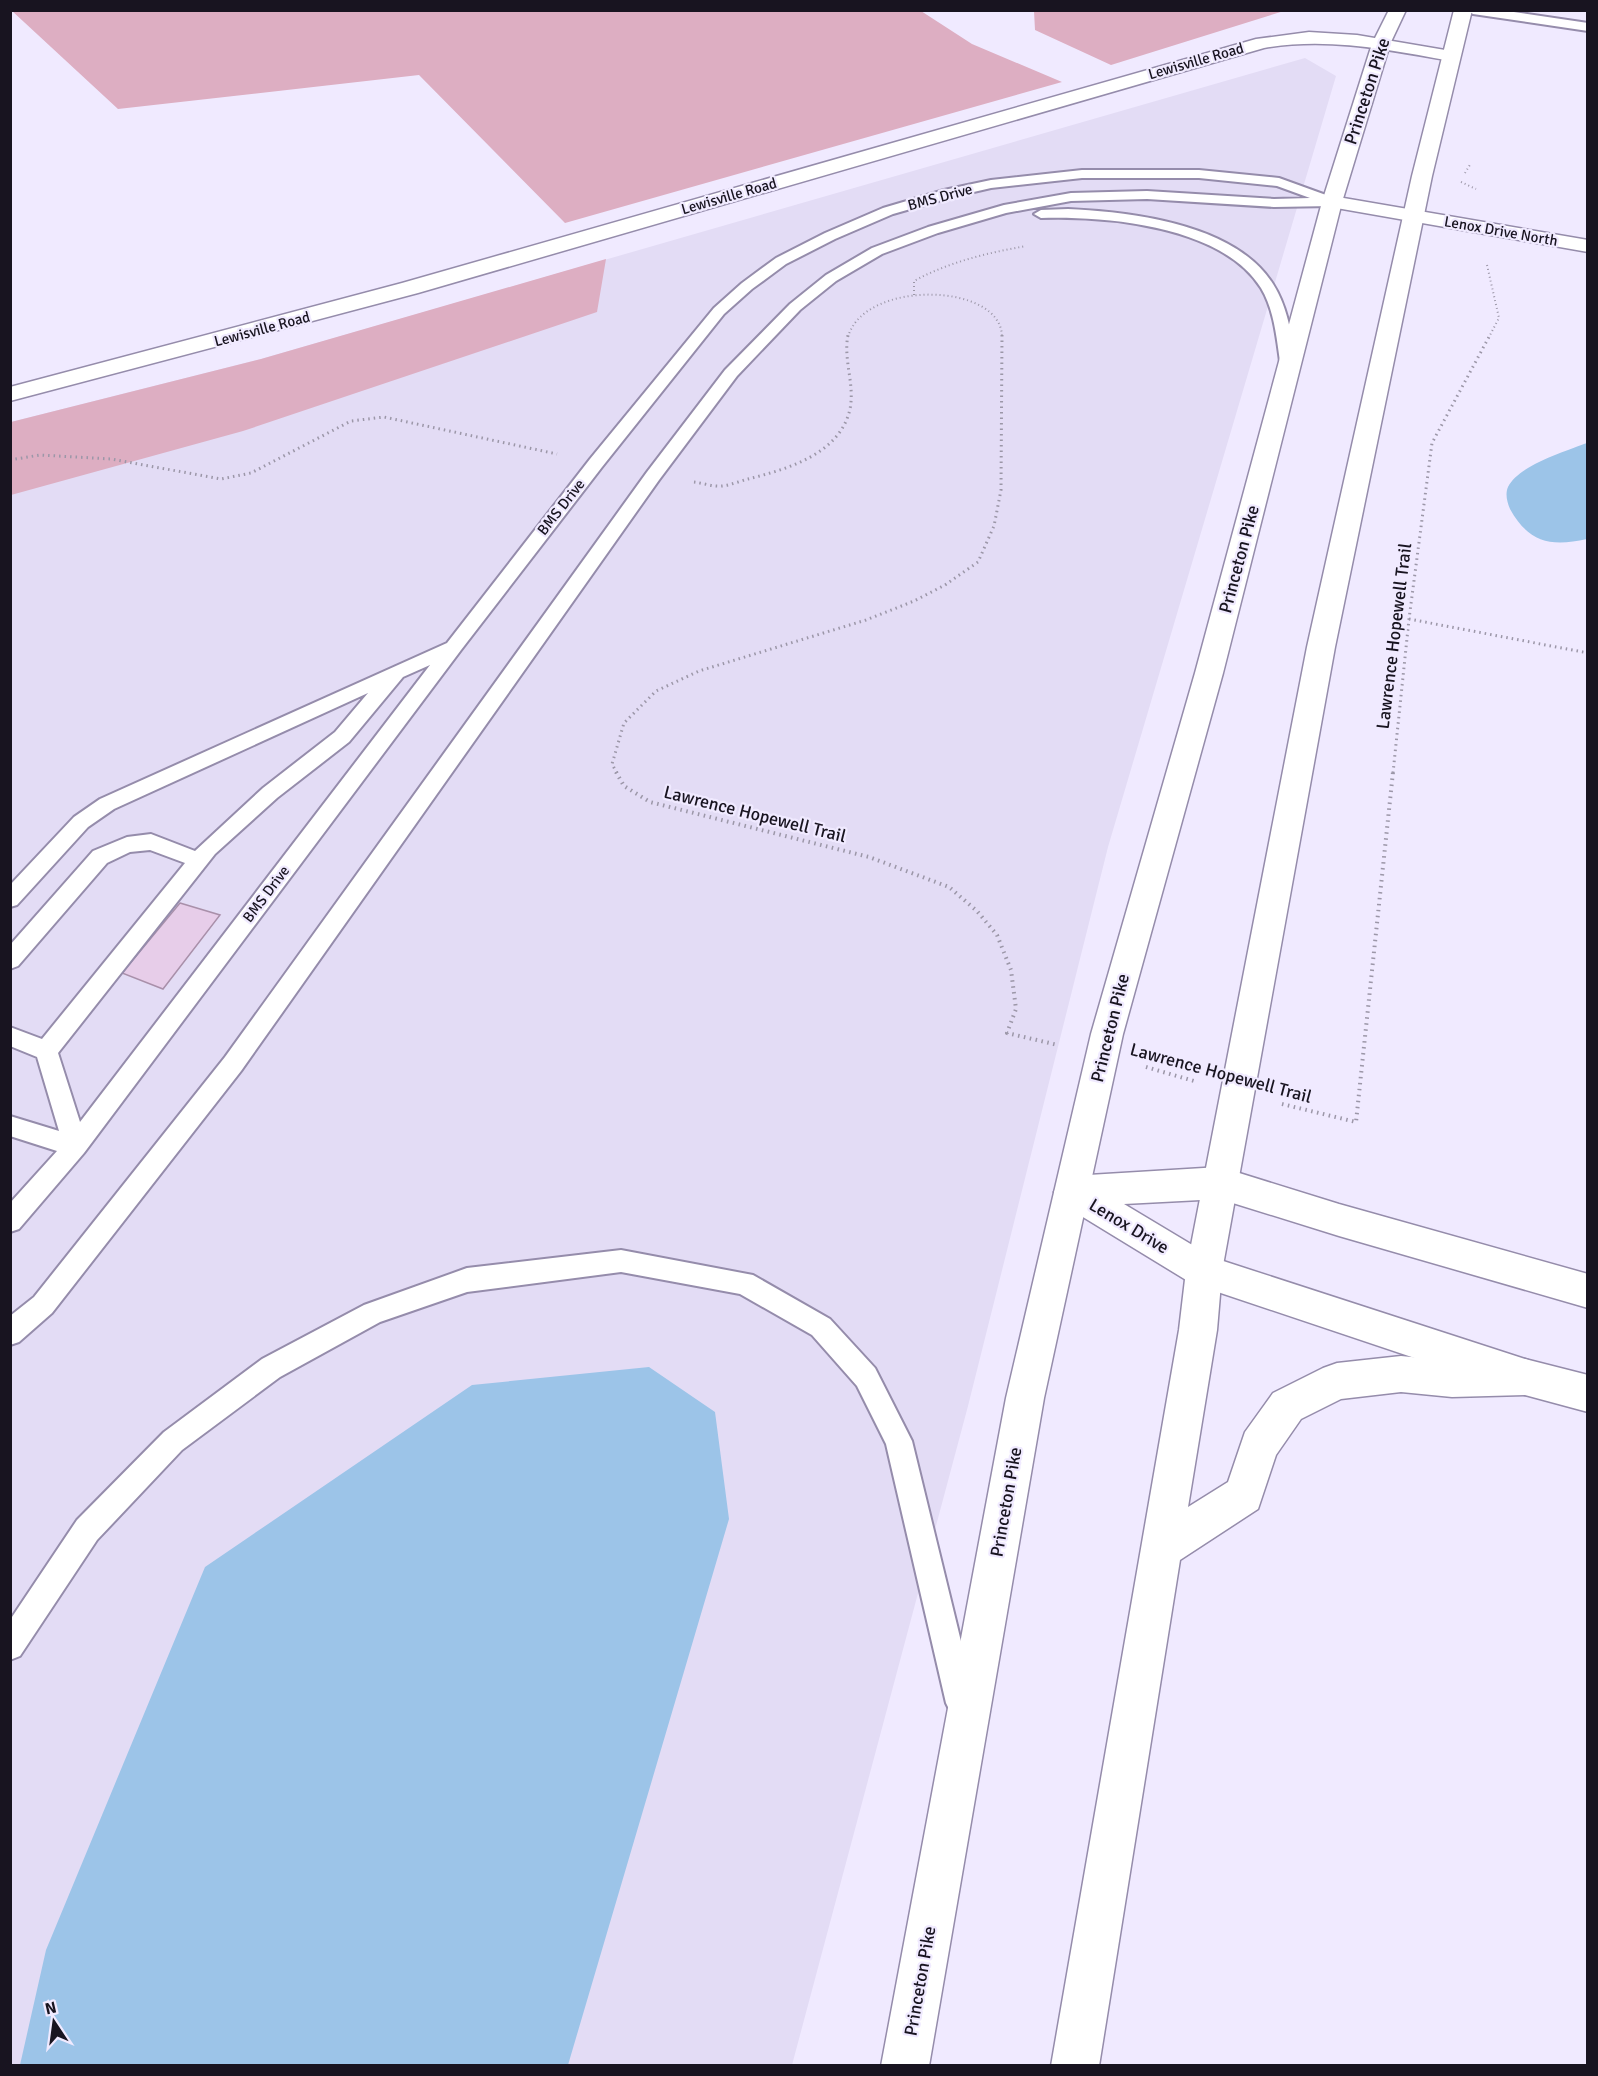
<svg xmlns="http://www.w3.org/2000/svg" width="1598" height="2076" font-family="Signika,sans-serif">
	<style>
		.built { fill: #e3dcf5 }
		.green { fill: #ddaec2 }
		.water { fill: #9cc4e8 }
		.building { fill: #e7cde9; stroke: #a990aa; stroke-width: 1.5 }
		.lines { fill: none; stroke-linecap: round; stroke-linejoin: round }
		.service-casing { stroke: #958cab; stroke-width: 4 }
		.minor-casing { stroke: #958cab; stroke-width: 3 }
		.tertiary-casing { stroke: #958cab; stroke-width: 3 }
		.secondary-casing { stroke: #958cab; stroke-width: 3 }
		.path-far2 { stroke: #9c97a8; stroke-width: 2; stroke-dasharray: 1 3; stroke-linecap: butt }
		.path-far1 { stroke: #9c97a8; stroke-width: 3; stroke-dasharray: 1.5 4; stroke-linecap: butt }
		.path { stroke: #9c97a8; stroke-width: 4; stroke-dasharray: 1.5 4.5; stroke-linecap: butt }
		.service { fill: #fff; fill-rule: evenodd }
		.minor { fill: #fff; fill-rule: evenodd }
		.tertiary { fill: #fff; fill-rule: evenodd }
		.secondary { fill: #fff; fill-rule: evenodd }
		.labels { text-anchor: middle; dominant-baseline: central; stroke-width: 4.5; stroke-linejoin: round; paint-order: stroke }
		.far-street-label { font-size: 15px; fill: #181420; stroke: #f0eaff }
		.street-label { font-size: 18px; fill: #181420; stroke: #f0eaff }
	</style>
	<rect width="100%" height="100%" fill="#f0eaff"/>
	<path class="built" d="M1305,58L1336,76L1108,847L968,1406L792,2065L11,2066V422L261,359Z"/>
	<path class="green" d="M11,10L921,11L972,44L1062,82L565,223L419,75L118,109Z
		M1034,11V10L1284,11L1111,65L1035,30Z
		M606,259L597,312L243,431L11,495V422L261,359Z"/>
	<path class="water" d="M1587,443V539C1551,547 1529,543 1510,509C1507,502 1505,494 1508,487C1519,465 1566,451 1587,443Z
		M649,1367L715,1412L729,1519L568,2065H20L46,1950L205,1567L472,1385Z"/>
	<path class="building" d="M180,903L220,915L163,989L122,973Z"/>
	<g class="lines">
		<defs>
			<path id="service" d="M1467,10H1500L1588,23V31L1473,14Z
				M1082,170H1199L1279,178L1337,199L1339,202L1332,206L1274,207L1147,199L1071,201L1006,213L938,233L882,254L836,281L800,310L737,376L659,480L241,1071L52,1313L19,1342L10,1345V1316L34,1297L225,1057L647,472L725,370L790,304L826,275L872,248L928,227L1004,205L1071,193L1147,191L1274,199L1310,198L1277,186L1199,178H1082L991,188L952,197L893,214L835,239L786,264L752,289L724,314L602,467L461,650L84,1153L19,1229L10,1232V1203L57,1151L10,1136V1116L59,1131L37,1057L10,1046V1027L42,1039L185,863L150,850L130,852L107,863L18,966L10,969V945L93,851L127,837L151,834L195,851L263,788L335,732L368,693L114,809L88,827L17,905L10,907V885L74,817L100,799L447,643L590,459L714,308L742,283L776,258L825,233L883,208L944,190L991,180ZM430,665L80,1122L58,1053L215,854L277,798L349,742L403,677Z
				M1068,209C1133,212 1235,224 1273,284C1289,309 1292,340 1297,368L1294,371H1284L1281,368C1277,342 1275,311 1261,288C1222,226 1107,216 1041,218L1034,214L1041,210Z
				M621,1250L753,1275L830,1319L875,1368L912,1441L976,1703L971,1713L961,1718L951,1713L946,1703L886,1444L857,1386L812,1335L740,1294L621,1272L467,1292L380,1322L280,1377L182,1450L97,1540L20,1656L10,1660V1620L77,1520L164,1432L262,1359L364,1305L467,1268Z"/>
			<path id="minor" d="M1332,196L1588,240V252L1325,206L1322,202L1325,198Z
				M1220,1167L1339,1204L1588,1274V1308L1339,1236L1220,1199L1124,1204L1214,1258L1525,1359L1588,1375V1412L1525,1395L1191,1283L1060,1203L1054,1192L1060,1181L1072,1176Z"/>
			<path id="tertiary" d="M1309,32L1357,35L1451,51L1457,52L1460,56L1457,60L1451,61C1389,50 1328,37 1264,48L418,293L10,401V387L402,283L1256,39Z"/>
			<path id="secondary" d="M1389,10H1406L1390,44L1342,202L1223,673L1123,1034L1044,1398L929,2066H881L1006,1398L1091,1034L1195,673L1322,202L1372,44Z
				M1454,10H1472L1432,176L1335,647L1222,1271L1217,1330L1188,1507L1228,1482L1245,1432L1273,1393L1323,1368L1337,1363L1401,1356L1452,1361L1525,1359L1538,1364L1544,1377L1538,1390L1525,1395L1452,1397L1401,1392L1341,1399L1301,1419L1276,1455L1258,1509L1180,1560L1099,2066H1051L1179,1330L1186,1271L1307,647L1412,176Z"/>
		</defs>
		<use href="#service" class="service-casing"/>
		<use href="#minor" class="minor-casing"/>
		<use href="#tertiary" class="tertiary-casing"/>
		<use href="#secondary" class="secondary-casing"/>
		<path class="path-far2" d="M1465,173L1471,163
			M1461,182L1476,189
			M1487,265L1499,318L1489,337
			M914,295V281C949,262 987,253 1026,246
			M848,337C864,279 1002,282 1002,337"/>
		<path class="path-far1" d="M10,460L40,455L111,459L221,479L251,473L351,421L384,417L557,454
			M694,482C703,483 713,487 722,486C731,485 740,481 748,479C788,469 840,454 850,409C855,384 843,360 848,335
			M1409,619L1588,653
			M617,773L612,764L624,723L656,691L699,671L866,620L914,601L945,585L978,562L994,526L1001,490L1002,335
			M1393,773L1409,619L1432,443L1490,335"/>
		<path class="path" d="M616,772L624,786L650,802L869,857L949,887L977,911L997,935L1011,970L1016,1009L1007,1033L1058,1045
			M1146,1067L1194,1081
			M1282,1104L1356,1122L1393,772"/>
		<use href="#service" class="service"/>
		<use href="#minor" class="minor"/>
		<use href="#tertiary" class="tertiary"/>
		<use href="#secondary" class="secondary"/>
	</g>
	<g class="labels">
		<g class="far-street-label">
			<text transform="translate(1196 61) rotate(-16)">Lewisville Road</text>
			<text transform="translate(729 196) rotate(-16)">Lewisville Road</text>
			<text transform="translate(940 197) rotate(-15)">BMS Drive</text>
			<text transform="translate(1501 231) rotate(10)">Lenox Drive North</text>
			<text transform="translate(262 329) rotate(-15)">Lewisville Road</text>
			<text transform="translate(561 507) rotate(-52)">BMS Drive</text>
			<text transform="translate(266 894) rotate(-53)">BMS Drive</text>
		</g>
		<g class="street-label">
			<text transform="translate(1367 91) rotate(-72)">Princeton Pike</text>
			<text transform="translate(1239 559) rotate(-75)">Princeton Pike</text>
			<text transform="translate(1394 636) rotate(-83)">Lawrence Hopewell Trail</text>
			<text transform="translate(755 814) rotate(14)">Lawrence Hopewell Trail</text>
			<text transform="translate(1110 1028) rotate(-76)">Princeton Pike</text>
			<text transform="translate(1221 1073) rotate(15)">Lawrence Hopewell Trail</text>
			<text transform="translate(1129 1226) rotate(31)">Lenox Drive</text>
			<text transform="translate(1006 1502) rotate(-80)">Princeton Pike</text>
			<text transform="translate(920 1981) rotate(-80)">Princeton Pike</text>
		</g>
	</g>
	<rect width="1598" height="2076" fill="none" stroke="#181420" stroke-width="24"/>
	<g transform="translate(54 2022) rotate(347)" stroke="#f0eaff" stroke-width="4.5" paint-order="stroke">
	<path d="M0-4.5L10 22L0 15L-10 22Z" fill="#181420"/>
	<text y="-9" font-size="16" font-weight="bold" text-anchor="middle" fill="#181420">N</text>
	</g>
</svg>
